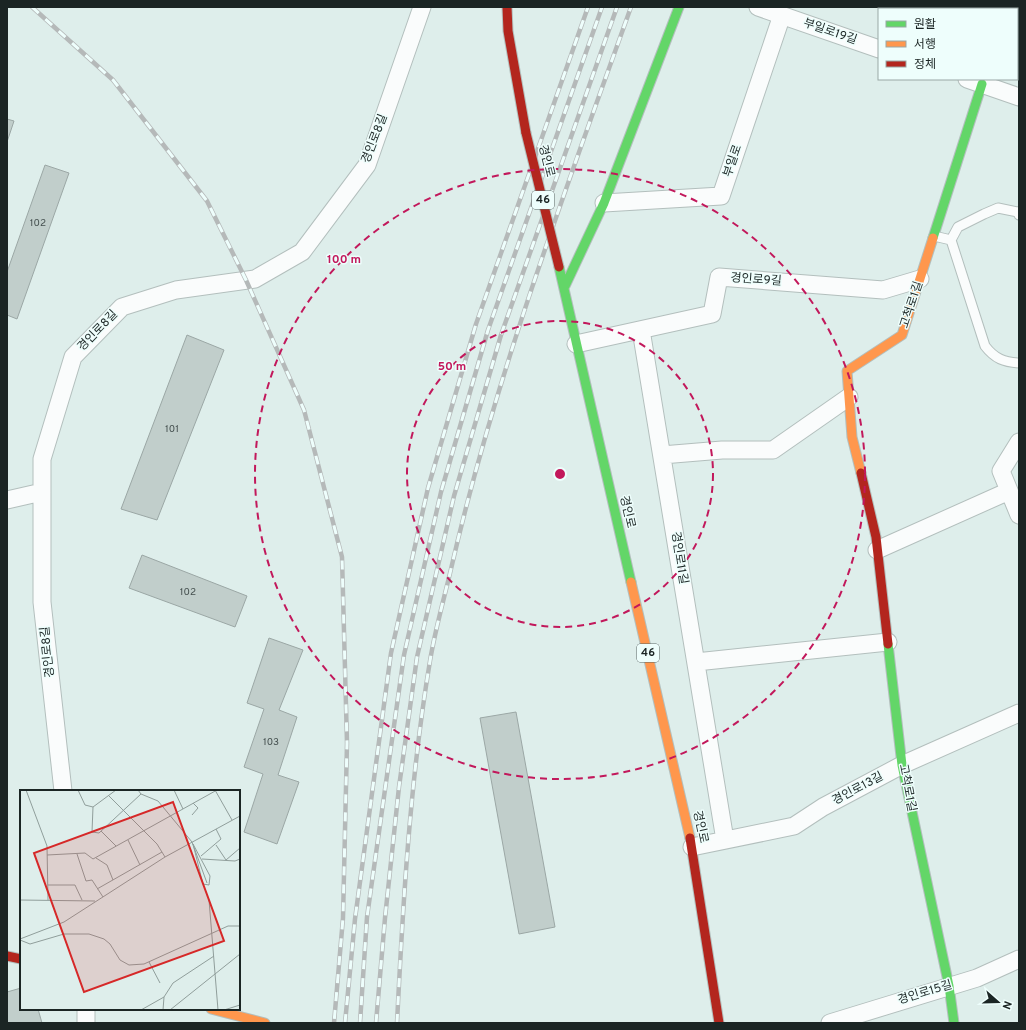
<svg xmlns="http://www.w3.org/2000/svg" width="1026" height="1030" font-family="Overpass,'Noto Sans KR',sans-serif">
	<style>
		.building { fill: #c1cecb; stroke: #9ba7a5 }
		.lines { fill: none; stroke-linecap: round; stroke-linejoin: round }
		.lane-casing { stroke: #b3bfbd; stroke-width: 11 }
		.street-casing { stroke: #b3bfbd; stroke-width: 19 }
		.fast-casing { stroke: #b3bfbd; stroke-width: 11 }
		.slow-casing { stroke: #b3bfbd; stroke-width: 11 }
		.jam-casing { stroke: #b3bfbd; stroke-width: 11 }
		.lane { stroke: #fafcfc; stroke-width: 9 }
		.street { stroke: #fafcfc; stroke-width: 17 }
		.fast { stroke: #63d668; stroke-width: 9 }
		.slow { stroke: #ff974d; stroke-width: 9 }
		.jam { stroke: #b3261e; stroke-width: 9 }
		.rail-casing { stroke: #b5b9b9; stroke-width: 4.5 }
		.rail { stroke: #eefefc; stroke-width: 3; stroke-dasharray: 9; stroke-linecap: butt }
		.jam-bridge-casing { stroke: #b3bfbd; stroke-width: 11; stroke-linecap: butt }
		.jam-bridge { stroke: #b3261e; stroke-width: 9 }
		.ring { fill: none; stroke: #c2185b; stroke-width: 2; stroke-dasharray: 7 5 }
		.labels { text-anchor: middle; dominant-baseline: central; stroke-width: 3; stroke-linejoin: round; paint-order: stroke }
		.number-label { font-size: 10px; fill: #444f4e }
		.shield { fill: #eefefc; stroke: #5a6665; stroke-width: 1 }
		.shield-label { font-size: 11px; font-weight: bold; fill: #1b2524 }
		.street-label { font-size: 12px; fill: #1b2524; stroke: #eefefc }
		.inset-road { fill: none; stroke: #909e9b; stroke-width: 1 }
		.view { fill: #d62828; fill-opacity: 0.15; stroke: #d62828; stroke-width: 2 }
		.inset-edge { fill: none; stroke: #1b2524; stroke-width: 2 }
		.centre { fill: #c2185b; stroke: #eefefc; stroke-width: 2 }
		.ring-label { font-size: 12px; text-anchor: middle; font-weight: bold; fill: #c2185b; stroke: #eefefc; stroke-width: 3; stroke-linejoin: round; paint-order: stroke }
	</style>
	<rect width="100%" height="100%" fill="#deeeeb"/>
	<path class="building" d="M7,119L14,121L7,142Z
		M45,165L69,173L17,319L7,315V272Z
		M187,335L224,350L157,520L121,509Z
		M142,555L247,596L235,627L129,588Z
		M269,638L303,650L279,710L297,717L278,775L299,782L277,844L244,832L263,774L244,767L264,709L247,703Z
		M516,712L555,927L519,934L480,718Z
		M21,988V1009H38L42,1023H7V992Z"/>
	<g class="lines">
		<defs>
			<path id="lane" d="M1017,16H1019
				M934,236L951,240L985,346C995,359 1004,362 1019,363
				M951,240L958,227L984,214L998,208L1018,212L1019,215"/>
			<path id="street" d="M758,7L879,49
				M967,79L1019,97
				M604,203L721,196L782,15
				M641,330L725,840
				M576,344L712,314L719,277L883,290L920,279
				M1019,442L1001,471L1019,515
				M662,455L722,450H773L849,397
				M7,500L42,492
				M877,550L1009,491
				M696,662L888,642
				M63,791L42,602V459L73,357L122,307L176,290L255,279L302,252L367,165L422,7
				M692,847L794,826L823,807L902,765L1019,713
				M86,1009V1023
				M830,1023L977,978L1019,959"/>
			<path id="fast" d="M933,238L982,84
				M559,267L631,582
				M565,286L604,203L679,7
				M888,644L902,765L949,986L954,1023"/>
			<path id="slow" d="M861,473L852,437L847,371L902,335L933,238
				M631,582L690,838
				M211,1009L265,1023"/>
			<path id="jam" d="M507,7L508,31L526,133
				M861,473L876,537L888,644
				M690,838L719,1023
				M7,956L21,959"/>
		</defs>
		<use href="#lane" class="lane-casing"/>
		<use href="#street" class="street-casing"/>
		<use href="#fast" class="fast-casing"/>
		<use href="#slow" class="slow-casing"/>
		<use href="#jam" class="jam-casing"/>
		<use href="#lane" class="lane"/>
		<use href="#street" class="street"/>
		<use href="#fast" class="fast"/>
		<use href="#slow" class="slow"/>
		<use href="#jam" class="jam"/>
		<defs>
			<path id="rail" d="M32,7L113,80L207,201L246,280L304,410L342,557L347,743L343,918L334,1023
				M345,1023L355,919L391,653L428,488L476,324L588,7
				M360,1023L367,917L404,655L441,492L488,330L602,7
				M376,1023L385,918L399,787L417,657L454,496L501,335L617,7
				M397,1023C403,902 410,780 430,661C435,630 444,599 451,569C495,377 565,192 631,7"/>
		</defs>
		<use href="#rail" class="rail-casing"/>
		<use href="#rail" class="rail"/>
		<defs>
			<path id="jam-bridge" d="M526,133L559,267"/>
		</defs>
		<use href="#jam-bridge" class="jam-bridge-casing"/>
		<use href="#jam-bridge" class="jam-bridge"/>
	</g>
	<g class="ring">
		<circle cx="560" cy="474" r="153"/>
		<circle cx="560" cy="474" r="305"/>
	</g>
	<g class="labels">
		<g class="number-label">
			<text x="38" y="223">102</text>
			<text x="172" y="429">101</text>
			<text x="188" y="592">102</text>
			<text x="271" y="742">103</text>
		</g>
		<g class="shield">
			<rect x="532" y="191" width="22" height="18" rx="3"/>
			<rect x="637" y="644" width="22" height="18" rx="3"/>
		</g>
		<g class="shield-label">
			<text x="543" y="200">46</text>
			<text x="648" y="653">46</text>
		</g>
		<g class="street-label">
			<text transform="translate(830 32) rotate(19)">부일로19길</text>
			<text transform="translate(375 139) rotate(-69)">경인로8길</text>
			<text transform="translate(546 161) rotate(76)">경인로</text>
			<text transform="translate(733 161) rotate(-71)">부일로</text>
			<text transform="translate(756 280) rotate(4)">경인로9길</text>
			<text transform="translate(912 305) rotate(-72)">고척로1길</text>
			<text transform="translate(98 331) rotate(-46)">경인로8길</text>
			<text transform="translate(627 512) rotate(77)">경인로</text>
			<text transform="translate(679 558) rotate(81)">경인로11길</text>
			<text transform="translate(48 652) rotate(-96)">경인로8길</text>
			<text transform="translate(907 788) rotate(79)">고척로1길</text>
			<text transform="translate(858 789) rotate(-28)">경인로13길</text>
			<text transform="translate(700 827) rotate(78)">경인로</text>
			<text transform="translate(925 993) rotate(-17)">경인로15길</text>
		</g>
	</g>
	<g transform="translate(20 790)">
		<rect width="220" height="220" fill="#deeeeb"/>
		<path class="inset-road" d="M6,0L27,56L28,110M58,0L65,15L73,17L96,0M118,0L121,4L138,11L172,52L187,93M154,0L163,19M195,0L212,30M89,6L137,54L145,67M73,17L72,42L79,43L121,4M172,25L178,18L173,13M81,41L96,56M108,50L120,75M173,54L190,86L189,95L183,94ZM196,55L206,70L220,58M57,64L66,91L72,90L83,107M27,65L65,63L73,69L197,0M181,66L201,49L196,39M76,68L87,75L93,90M182,69L215,71L220,69M28,95H55L62,110M77,99L142,62M0,110L75,111M189,110L198,220M0,149L44,132L145,67L220,26M0,150L10,154L44,144H69L84,149L90,154L100,170L109,175L124,174L208,136H220M129,172L140,193M144,207L153,193L194,166M121,220L144,207L143,220M150,220L220,164M204,220L220,215"/>
		<path class="view" d="M153,12L204,151L64,202L14,63Z"/>
		<rect width="220" height="220" class="inset-edge"/>
	</g>
	<circle cx="560" cy="474" r="6" class="centre"/>
	<g class="ring-label">
		<text x="344" y="263">100 m</text>
		<text x="452" y="370">50 m</text>
	</g>
	<rect width="1026" height="1030" fill="none" stroke="#1b2524" stroke-width="16"/>
	<rect x="878" y="8" width="140" height="72" fill="#eefefc" stroke="#9aa7a6"/>
	<rect x="886" y="21" width="20" height="6" fill="#63d668" stroke="#9aa7a6"/>
	<text x="914" y="28" font-size="12" fill="#1b2524">원활</text>
	<rect x="886" y="41" width="20" height="6" fill="#ff974d" stroke="#9aa7a6"/>
	<text x="914" y="48" font-size="12" fill="#1b2524">서행</text>
	<rect x="886" y="61" width="20" height="6" fill="#b3261e" stroke="#9aa7a6"/>
	<text x="914" y="68" font-size="12" fill="#1b2524">정체</text>
	<g transform="translate(998 1002) rotate(110)" stroke="#eefefc" stroke-width="3" paint-order="stroke">
	<path d="M0-3L7 15L0 10L-7 15Z" fill="#1b2524"/>
	<text y="-6" font-size="11" font-weight="bold" text-anchor="middle" fill="#1b2524">N</text>
	</g>
</svg>
